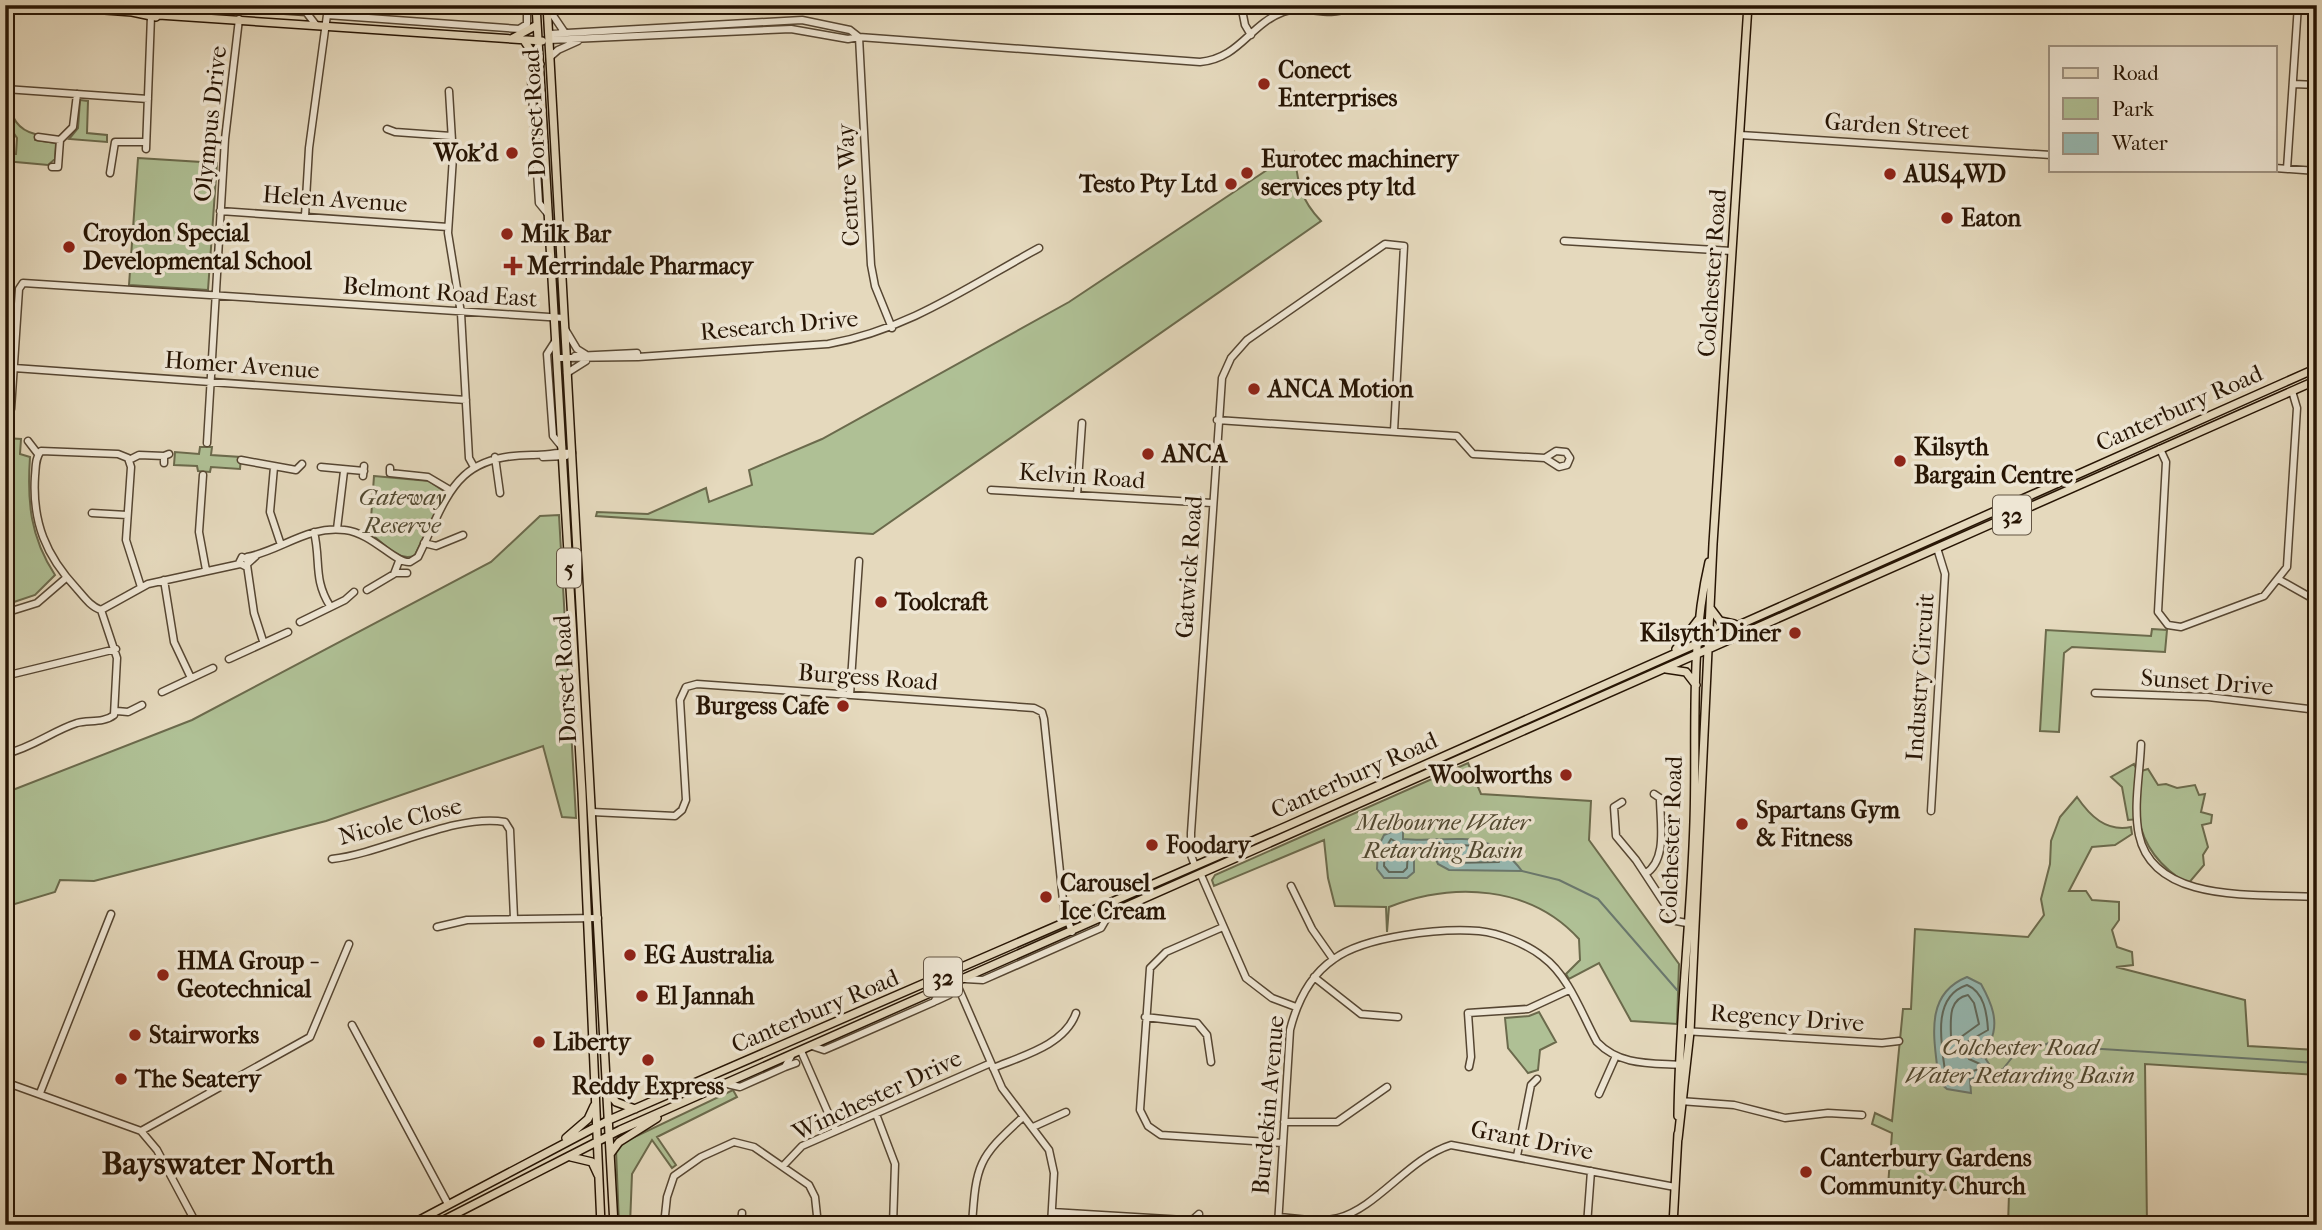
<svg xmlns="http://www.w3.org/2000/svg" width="2322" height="1230" font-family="'IM FELL French Canon',serif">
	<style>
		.green { fill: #afc095; stroke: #6b6a4c; stroke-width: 2 }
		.water { fill: #96bab4; stroke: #6a786e; stroke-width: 2 }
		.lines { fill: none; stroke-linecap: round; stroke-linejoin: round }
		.shore { stroke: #5e685c; stroke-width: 2 }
		.stream { stroke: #6a786e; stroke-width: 2 }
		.minor-casing { stroke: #564632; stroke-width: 9 }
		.major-casing { stroke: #271504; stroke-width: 10 }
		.minor { stroke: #eee6d4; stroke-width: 6 }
		.major { stroke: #e5d9bd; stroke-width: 7 }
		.poi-dot { fill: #8f2418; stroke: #eee6d4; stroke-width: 2.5 }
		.labels { text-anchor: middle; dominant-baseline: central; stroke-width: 7; stroke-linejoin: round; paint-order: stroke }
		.shield { fill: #eee6d4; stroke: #635442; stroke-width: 2 }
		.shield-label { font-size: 23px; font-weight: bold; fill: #271504 }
		.poi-label { font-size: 24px; font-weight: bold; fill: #271504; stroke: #eee6d4; text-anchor: start }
		.street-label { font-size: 24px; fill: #271504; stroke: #eee6d4 }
		.park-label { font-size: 24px; font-style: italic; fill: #504830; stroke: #eee6d4 }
		.district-label { font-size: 32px; font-weight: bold; fill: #271504; stroke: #eee6d4 }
	</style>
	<rect width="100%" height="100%" fill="#e5d9bd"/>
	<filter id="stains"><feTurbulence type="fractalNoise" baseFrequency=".00286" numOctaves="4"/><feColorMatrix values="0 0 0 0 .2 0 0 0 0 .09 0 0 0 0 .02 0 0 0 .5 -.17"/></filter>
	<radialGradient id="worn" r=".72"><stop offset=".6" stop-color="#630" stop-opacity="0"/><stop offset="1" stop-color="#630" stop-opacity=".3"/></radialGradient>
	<path class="green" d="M5,94L10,95C9,114 16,129 35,134V140L56,143L55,159L48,165L5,161V154H16L17,138L5,120Z
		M80,100L88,101L87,133L107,135V142L69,139L78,128Z
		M1294,152C1298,182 1299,198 1321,221L873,534L596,516L597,512L648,514L706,488L709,502L752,485L749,470L822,439L1069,302Z
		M138,158L217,163L208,290L129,285Z
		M5,287L14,291L5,408Z
		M5,438L21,439L20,454L30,457C27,501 30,537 55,575L35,595L5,605Z
		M200,447H212L211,455L241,457L240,469L211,467L210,472L198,471L197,466L174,465L175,452L199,454Z
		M374,476L429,481L445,492L415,555C400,564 382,542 370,533Z
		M559,515L576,818L562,817L543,746L326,821L94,881L60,880L55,892L5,907V793L192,720L491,562L540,516Z
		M2152,629L2167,630L2165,652L2072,647L2064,653L2059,732L2040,731L2046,630L2151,636Z
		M1468,763L1481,794L1591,801L1589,840L1679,964L1677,1024L1631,1021L1599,963L1569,979L1566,974L1580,960L1579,939C1530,885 1453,882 1389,907L1387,932L1386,907L1335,906L1328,878L1324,840L1214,886L1212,880L1215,875Z
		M2134,764L2138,772L2148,769L2158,785L2166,784L2177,788L2195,785L2199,795L2205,794L2201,812L2212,815L2211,823L2202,825L2208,847L2203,855L2204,865L2188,884C2163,869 2144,849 2139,819L2128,820L2122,787L2111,777Z
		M2077,797C2090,816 2106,832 2131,827L2132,834L2115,845L2092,847L2069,891H2086L2092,900L2119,902V920L2112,930L2117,947L2132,952L2133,965L2116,967L2245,1000L2248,1046L2317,1050V1075L2145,1064L2147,1225L2105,1221L2097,1225H2008L2009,1194L1888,1186L1892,1133L1872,1124L1875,1113L1892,1121L1903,1009H1911L1915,929L2028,937L2044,915L2041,899L2050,864L2051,841L2060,817Z
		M1539,1012L1556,1042L1540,1050L1538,1070L1528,1073L1508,1048L1505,1018L1529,1016Z
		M733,1090L737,1097L657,1137L676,1165L672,1168L652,1140L632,1174L630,1225H619L616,1150L626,1141Z"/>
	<path class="water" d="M1403,827V839C1450,844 1487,824 1522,871L1449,870L1438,864L1434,855L1414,854V872L1407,878H1384L1377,869L1378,847L1384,835Z
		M1967,977L1981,984C1991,1002 2000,1022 1990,1042L1973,1045L1976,1056L1985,1058L1995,1073L1970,1079L1971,1093L1947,1089L1939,1082C1935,1042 1922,995 1967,977Z"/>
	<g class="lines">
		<path class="shore" d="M1391,839L1408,849L1407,868L1403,872H1389L1384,866L1385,849Z
			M1442,844L1477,846L1498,858L1499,862L1451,863L1444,859L1439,850Z
			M1967,985C1984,992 1987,1013 1988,1030L1967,1042L1965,1050L1969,1059L1980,1064L1982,1068L1967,1073L1960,1085L1946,1078C1942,1047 1930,997 1967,985Z
			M1968,995L1974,1003L1979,1024L1954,1042L1951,1039C1951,1022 1947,999 1968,995Z"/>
		<path class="stream" d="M1522,871L1559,880L1598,899L1677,990
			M1995,1073L2003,1069L2014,1055L2029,1052L2053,1041L2071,1047L2317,1063"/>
		<defs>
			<path id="minor" d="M147,5V7
				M205,5L306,12L316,25
				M1241,5L1245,25L1251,35
				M548,8L565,33
				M186,16L197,5
				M549,34L802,20L850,30L859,37
				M859,37L871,265L875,286L892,328
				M549,40L791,29L848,39L859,37L1200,62C1240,58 1249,25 1283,12C1303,4 1328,18 1348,8
				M550,57L558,50L578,41
				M540,66L535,68L531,79L539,203L548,214
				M2293,84L2317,85
				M5,89L148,99
				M449,91L453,157L448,233L461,313L469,458L474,467
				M387,129L395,132L451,136
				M1740,135L2051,155
				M38,137L60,140
				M146,149L151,16
				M52,167H58L60,140L73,127L77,94
				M2275,168L2317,171
				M2287,169L2298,5
				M110,173L115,142H145
				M220,211L448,227
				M305,216L309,148L327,15L519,29L527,24V5
				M1564,241L1732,251
				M565,329L577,349L585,354
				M556,340L547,354L553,436L562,447
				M575,356L637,353
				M557,358L638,357L828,344C908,330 969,286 1039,248
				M14,368L466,400
				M567,373L586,361
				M11,409L19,289L23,283L564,318
				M1217,420L1457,436L1473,454L1545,458L1559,467L1567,465L1570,458L1566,452L1556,451L1545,458
				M28,441L38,454
				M207,443L225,139L239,19
				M2160,449L2166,462L2158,612L2168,625L2181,627L2264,596L2287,567L2297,408L2292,391
				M495,457L500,493
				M543,457L566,456
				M129,460L139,455L164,456
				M241,460L296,470L302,464
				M164,463V456L169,454
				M274,467L270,512L281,545
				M321,467L364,471
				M390,468V473L428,477L450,490
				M203,475L199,532L206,570
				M363,476L364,466
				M991,490L1212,503
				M1077,495L1082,423
				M92,513L127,515
				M337,529L344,471
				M314,532C321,561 313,579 330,606
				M424,543L436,546L463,535
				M247,557C280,551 308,525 345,530C372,533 396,564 410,562L418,557C448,496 454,454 534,455C547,455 559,452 572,453
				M248,560L242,557L239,563L245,566L256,556
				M247,565L254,613L263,641
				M395,573H407
				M2278,579L2317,601
				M164,580L174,642L191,678
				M367,590L394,574L399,561
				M101,610C91,607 84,597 77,589C46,556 32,522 35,476C36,467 35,458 41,451L118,454L128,458L131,467L126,540L141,587
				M101,610L148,584L240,564
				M5,613L37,603L66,578
				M300,622L345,600L354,592
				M229,659L288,632
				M5,676L116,649
				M162,692L213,668
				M2095,693L2208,697L2317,710
				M850,695L859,561
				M117,711L128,712L142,705
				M2141,744C2140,773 2133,807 2139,835C2154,906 2262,893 2317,897
				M5,754C32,748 52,731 77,723C89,720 104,723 114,715L117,658L101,610
				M1622,802L1614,807L1616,836L1636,860L1676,921L1692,924
				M1931,811L1945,574L1937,548
				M592,812L675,816L682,810L686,800L680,700L686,687L697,684L1034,708L1042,712L1044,719L1064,910L1072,932
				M332,859C384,853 456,813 505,822L510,830L514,918
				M1195,866L1191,855V833L1222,378L1231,358L1247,340L1385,244L1404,246L1394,431
				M1645,874C1668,860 1660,822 1660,798L1654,794
				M1201,875L1246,978L1272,998L1296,1007
				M1291,886L1312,929L1333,959
				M437,927L467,920L598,918
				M1223,927L1166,952L1150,968L1140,1110L1148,1126L1161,1135L1283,1143
				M952,973L1002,1088L1049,1150L1054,1173L1051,1225
				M1314,977L1361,1014L1398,1017
				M965,979L983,980L1101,928L1108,916
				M936,1001L949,995
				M1145,1017L1197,1023L1207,1035L1211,1062
				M352,1025L448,1204
				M1683,1031L1882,1043L1899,1041
				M812,1046L824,1050L838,1044L934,1002L942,989
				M801,1051L836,1131
				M785,1067L796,1063
				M1469,1067L1471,1057L1468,1013L1528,1009L1569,990
				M993,1068C1022,1056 1065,1045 1076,1013
				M5,1082L141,1131L157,1150L197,1225
				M727,1084L740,1087L785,1067L791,1056
				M40,1093L111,914
				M1599,1094L1615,1058
				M1680,1101L1734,1105L1785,1118L1828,1113L1862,1115
				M876,1114L895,1164L893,1225
				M1284,1122H1337L1387,1087
				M1033,1127L1066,1112
				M141,1131L310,1037L349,944
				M1517,1156L1531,1085L1537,1079
				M783,1166L802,1146L991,1063
				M1052,1212L1184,1220L1190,1225
				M1278,1217C1297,1218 1319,1223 1338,1218C1377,1208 1409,1158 1451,1145L1675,1187
				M1189,1223L1199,1214
				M664,1225L667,1197L674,1176L701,1157L734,1142L754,1147L809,1185L815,1197L818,1225
				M741,1225L742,1213
				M972,1225C976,1164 978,1158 1023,1117
				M1278,1225L1290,1030C1297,1002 1309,976 1334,959C1365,936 1441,928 1479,931C1499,933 1527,944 1543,957C1569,976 1582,1015 1597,1042C1620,1066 1651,1063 1682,1065
				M1587,1225L1591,1171
				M2276,1225L2317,1223"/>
			<path id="major" d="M36,5L132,12L156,17L160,13L154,5
				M536,5L582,793L601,1225
				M547,5L614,1225
				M159,15L542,41
				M513,38L537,25
				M525,42L540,64
				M1711,609L1720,621L1734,624
				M1676,649L1698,620
				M1666,669L1686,672L1696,685
				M608,1092L616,1102L635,1109
				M1678,1116C1679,1018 1691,920 1694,822C1697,736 1689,647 1709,562
				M566,1138L588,1119L594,1106
				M1678,1139L1690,1032L1713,544L1748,5
				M611,1153L619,1142L657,1118
				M571,1157L592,1162L598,1175
				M410,1225L609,1120L1287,826L2317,368
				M434,1225L620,1130L2317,380
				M1673,1225L1678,1134"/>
		</defs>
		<use href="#minor" class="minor-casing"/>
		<use href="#major" class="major-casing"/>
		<use href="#minor" class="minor"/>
		<use href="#major" class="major"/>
	</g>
	<g class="poi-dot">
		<circle cx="1264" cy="84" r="7"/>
		<circle cx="512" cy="153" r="7"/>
		<circle cx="1247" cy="173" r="7"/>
		<circle cx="1890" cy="174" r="7"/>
		<circle cx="1231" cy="184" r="7"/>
		<circle cx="1947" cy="218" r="7"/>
		<circle cx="507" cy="234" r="7"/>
		<circle cx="69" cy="247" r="7"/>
		<path d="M509.5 255.5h7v7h7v7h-7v7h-7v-7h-7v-7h7z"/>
		<circle cx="1254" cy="389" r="7"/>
		<circle cx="1148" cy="454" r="7"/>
		<circle cx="1900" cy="461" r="7"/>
		<circle cx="881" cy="602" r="7"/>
		<circle cx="1795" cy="633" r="7"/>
		<circle cx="843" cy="706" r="7"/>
		<circle cx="1566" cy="775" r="7"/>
		<circle cx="1742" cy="824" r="7"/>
		<circle cx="1152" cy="845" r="7"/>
		<circle cx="1046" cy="897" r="7"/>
		<circle cx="630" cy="955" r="7"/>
		<circle cx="163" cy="975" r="7"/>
		<circle cx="642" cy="996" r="7"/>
		<circle cx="135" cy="1035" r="7"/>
		<circle cx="539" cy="1042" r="7"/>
		<circle cx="648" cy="1060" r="7"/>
		<circle cx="121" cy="1079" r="7"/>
		<circle cx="1806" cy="1172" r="7"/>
	</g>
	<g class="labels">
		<g class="shield">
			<rect x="1993" y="495.5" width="38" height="39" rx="5"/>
			<rect x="557" y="548.5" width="24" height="39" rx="5"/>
			<rect x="924" y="957.5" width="38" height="39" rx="5"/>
		</g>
		<g class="shield-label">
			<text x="2012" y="515">32</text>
			<text x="569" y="568">5</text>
			<text x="943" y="977">32</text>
		</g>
		<g class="poi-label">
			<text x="1278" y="70">Conect<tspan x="1278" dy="28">Enterprises</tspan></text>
			<text x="498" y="153" text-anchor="end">Wok’d</text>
			<text x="1261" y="159">Eurotec machinery<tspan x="1261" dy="28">services pty ltd</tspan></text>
			<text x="1904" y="174">AUS4WD</text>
			<text x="1217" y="184" text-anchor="end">Testo Pty Ltd</text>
			<text x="1961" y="218">Eaton</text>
			<text x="83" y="233">Croydon Special<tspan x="83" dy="28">Developmental School</tspan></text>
			<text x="521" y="234">Milk Bar</text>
			<text x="527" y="266">Merrindale Pharmacy</text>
			<text x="1268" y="389">ANCA Motion</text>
			<text x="1914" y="447">Kilsyth<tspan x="1914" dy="28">Bargain Centre</tspan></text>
			<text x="1162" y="454">ANCA</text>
			<text x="895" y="602">Toolcraft</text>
			<text x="1781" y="633" text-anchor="end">Kilsyth Diner</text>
			<text x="829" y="706" text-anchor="end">Burgess Cafe</text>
			<text x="1552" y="775" text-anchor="end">Woolworths</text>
			<text x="1756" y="810">Spartans Gym<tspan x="1756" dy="28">&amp; Fitness</tspan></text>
			<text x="1166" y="845">Foodary</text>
			<text x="1060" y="883">Carousel<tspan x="1060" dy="28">Ice Cream</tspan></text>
			<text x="644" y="955">EG Australia</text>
			<text x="177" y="961">HMA Group -<tspan x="177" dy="28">Geotechnical</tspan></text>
			<text x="656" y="996">El Jannah</text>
			<text x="149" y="1035">Stairworks</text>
			<text x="553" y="1042">Liberty</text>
			<text x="135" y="1079">The Seatery</text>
			<text x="648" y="1086" text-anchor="middle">Reddy Express</text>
			<text x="1820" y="1158">Canterbury Gardens<tspan x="1820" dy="28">Community Church</tspan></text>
		</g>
		<g class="street-label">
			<text transform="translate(534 113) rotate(-93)">Dorset Road</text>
			<text transform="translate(210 124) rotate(-84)">Olympus Drive</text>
			<text transform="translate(1897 126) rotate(4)">Garden Street</text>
			<text transform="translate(848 185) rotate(-93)">Centre Way</text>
			<text transform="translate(335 199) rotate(4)">Helen Avenue</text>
			<text transform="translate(1712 273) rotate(-86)">Colchester Road</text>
			<text transform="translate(440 292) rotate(4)">Belmont Road East</text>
			<text transform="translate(779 325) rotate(-5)">Research Drive</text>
			<text transform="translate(242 365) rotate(4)">Homer Avenue</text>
			<text transform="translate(2179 408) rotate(-24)">Canterbury Road</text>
			<text transform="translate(1082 476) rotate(4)">Kelvin Road</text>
			<text transform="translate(1189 567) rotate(-86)">Gatwick Road</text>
			<text transform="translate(868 677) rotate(4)">Burgess Road</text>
			<text transform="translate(1920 677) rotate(-86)">Industry Circuit</text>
			<text transform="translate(565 679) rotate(-93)">Dorset Road</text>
			<text transform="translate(2207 682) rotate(4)">Sunset Drive</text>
			<text transform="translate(1354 775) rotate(-24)">Canterbury Road</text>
			<text transform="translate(400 821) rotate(-15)">Nicole Close</text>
			<text transform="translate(1671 840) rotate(-88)">Colchester Road</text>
			<text transform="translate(815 1011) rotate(-23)">Canterbury Road</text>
			<text transform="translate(1787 1018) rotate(4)">Regency Drive</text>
			<text transform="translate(877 1095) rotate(-25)">Winchester Drive</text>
			<text transform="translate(1268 1105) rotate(-85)">Burdekin Avenue</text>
			<text transform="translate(1532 1140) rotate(11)">Grant Drive</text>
		</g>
		<g class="park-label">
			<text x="402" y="497">Gateway<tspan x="402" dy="28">Reserve</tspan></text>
			<text x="1443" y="822">Melbourne Water<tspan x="1443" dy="28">Retarding Basin</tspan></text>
			<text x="2020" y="1047">Colchester Road<tspan x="2020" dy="28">Water Retarding Basin</tspan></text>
		</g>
		<g class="district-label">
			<text x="218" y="1163">Bayswater North</text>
		</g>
	</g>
	<rect width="2322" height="1230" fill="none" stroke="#e5d9bd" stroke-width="28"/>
	<rect x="7" y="7" width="2308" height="1216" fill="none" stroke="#271504" stroke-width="3.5"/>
	<rect x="14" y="14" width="2294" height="1202" fill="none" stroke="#271504" stroke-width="2"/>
	<rect x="2049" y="46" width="228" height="126" fill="#eee6d4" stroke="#9e9281" stroke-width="2"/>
	<rect x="2063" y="68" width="35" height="10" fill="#e5d9bd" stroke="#9e9281" stroke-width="2"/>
	<text x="2112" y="80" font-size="21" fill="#271504">Road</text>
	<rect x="2063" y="98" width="35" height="21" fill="#afc095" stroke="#9e9281" stroke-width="2"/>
	<text x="2112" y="116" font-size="21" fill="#271504">Park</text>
	<rect x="2063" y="133" width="35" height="21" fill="#96bab4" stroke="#9e9281" stroke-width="2"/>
	<text x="2112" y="150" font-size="21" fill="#271504">Water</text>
	<rect width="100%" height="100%" filter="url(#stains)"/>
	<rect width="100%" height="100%" fill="url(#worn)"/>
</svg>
